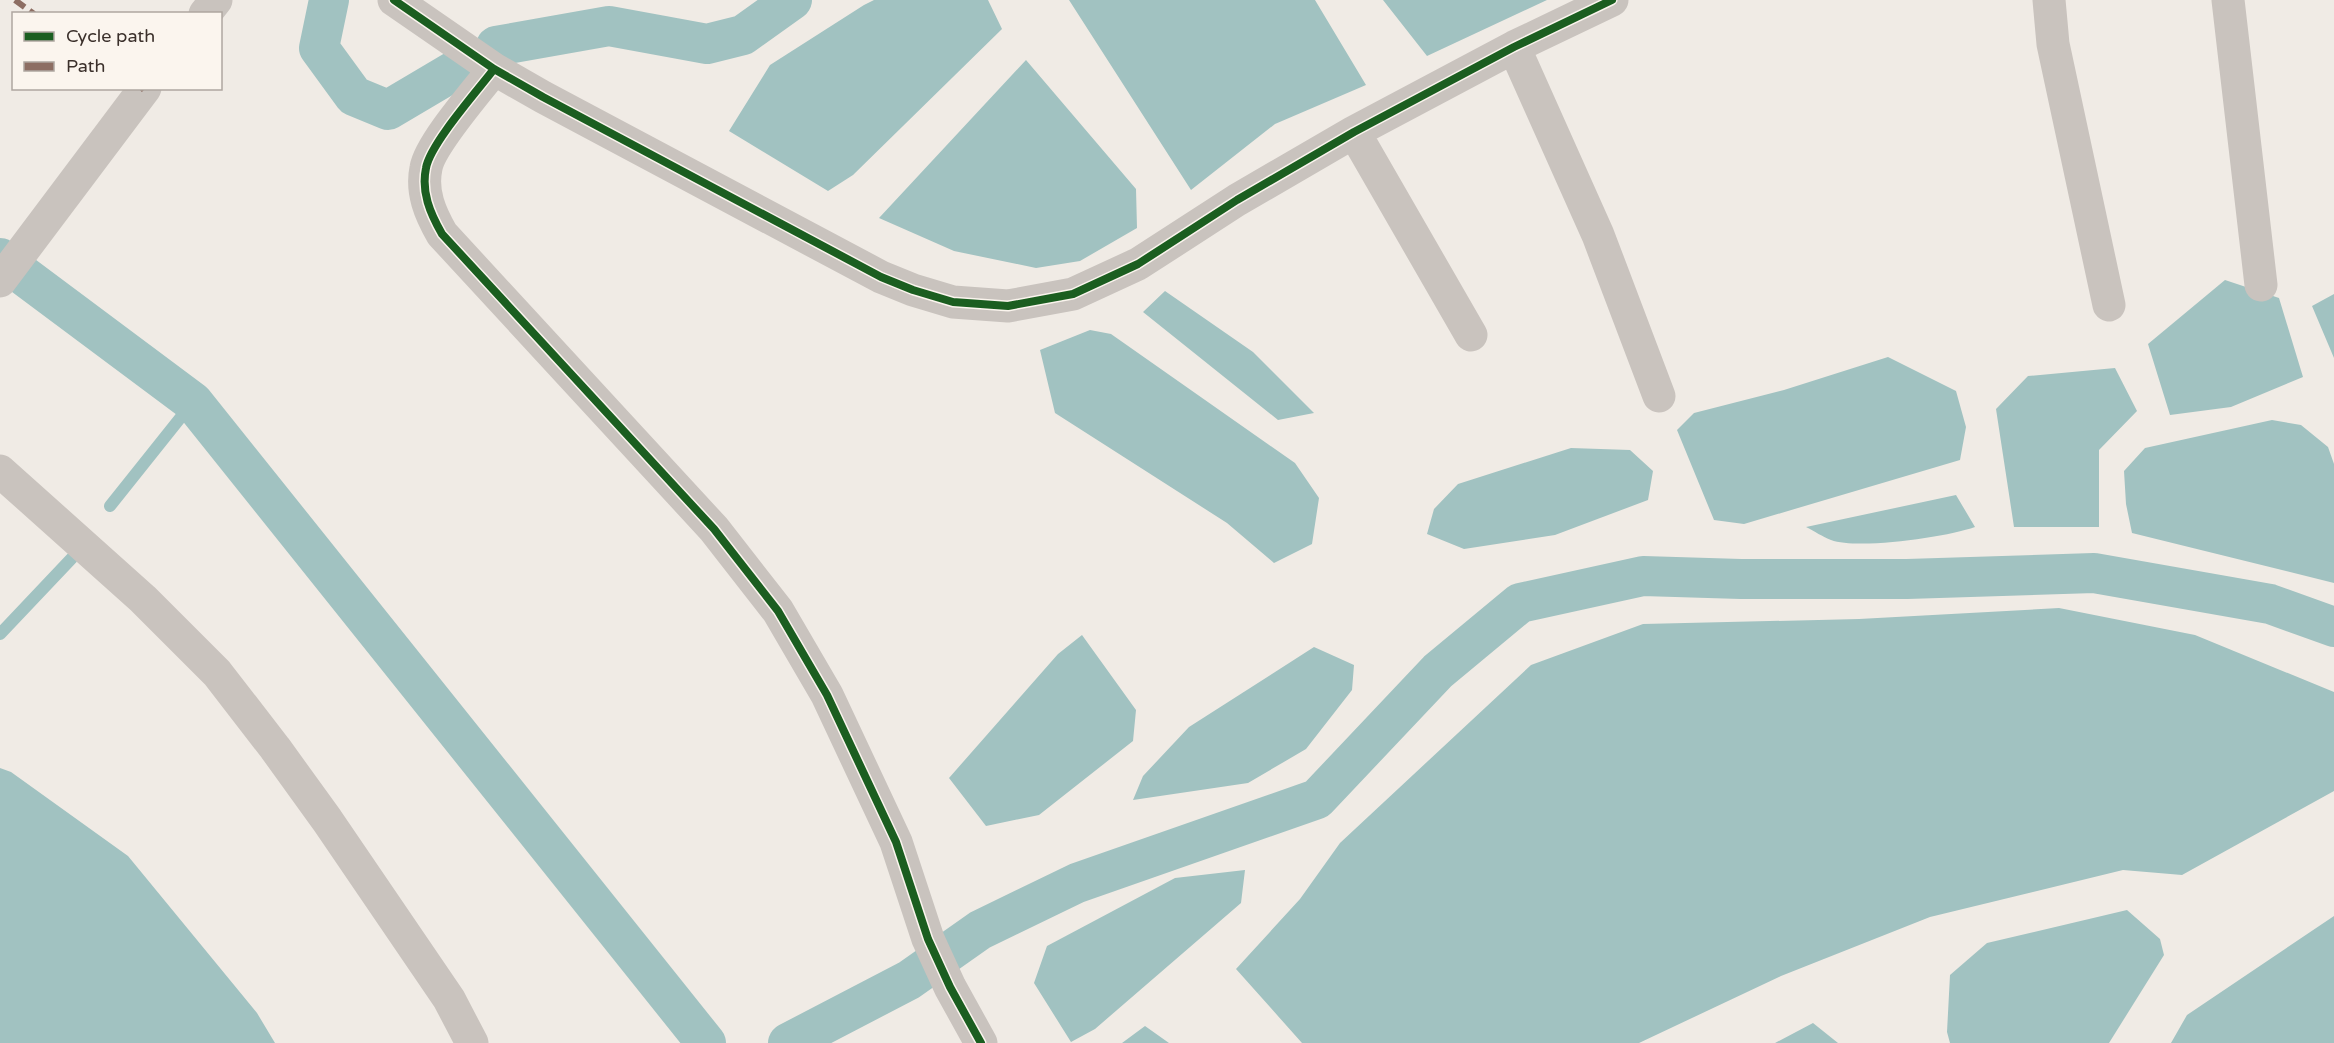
<svg xmlns="http://www.w3.org/2000/svg" width="2334" height="1043" font-family="'Varela Round',sans-serif">
	<style>
		.water { fill: #a1c2c1 }
		.lines { fill: none; stroke-linecap: round; stroke-linejoin: round }
		.stream { stroke: #a1c2c1; stroke-width: 12 }
		.canal { stroke: #a1c2c1; stroke-width: 40 }
		.minor { stroke: #c9c3be; stroke-width: 33 }
		.quiet { stroke: #8d6e63; stroke-width: 6; stroke-dasharray: 12 6; stroke-linecap: butt }
		.cycleway-casing { stroke: #fbf5ee; stroke-width: 11 }
		.cycleway { stroke: #1b5e20; stroke-width: 8 }
	</style>
	<rect width="100%" height="100%" fill="#f0ebe5"/>
	<path class="water" d="M874,0H988L1002,29L853,175L828,191L729,131L770,65L864,5Z
		M1069,0H1315L1366,85L1275,124L1191,190Z
		M1383,0H1547L1427,56Z
		M1026,60L1136,189L1137,228L1080,261L1036,268L954,251L879,218Z
		M2225,280L2279,298L2303,377L2231,407L2170,415L2148,344Z
		M1165,291L1253,352L1314,413L1278,420L1143,312Z
		M2334,294V358L2312,306Z
		M1090,330L1111,334L1295,463L1319,498L1312,544L1274,563L1227,523L1055,413L1040,350Z
		M1888,357L1956,391L1966,427L1960,460L1744,524L1714,520L1677,430L1694,413L1784,390Z
		M2115,368L2137,411L2099,450V527H2014L1996,409L2028,376Z
		M2272,420L2301,425L2328,447L2334,464V583L2132,533L2126,504L2124,471L2145,448Z
		M1571,448L1630,450L1653,471L1648,500L1555,535L1464,549L1427,534L1434,509L1458,484Z
		M1956,495L1975,527C1947,537 1859,550 1831,540C1823,537 1814,531 1806,527Z
		M2059,608L2195,635L2334,692V791L2182,875L2123,870L1930,917L1781,976L1639,1043H1302L1236,969L1300,899L1340,843L1531,665L1643,624L1859,619Z
		M1082,635L1136,710L1133,741L1039,815L986,826L949,778L1058,654Z
		M1314,647L1354,665L1352,690L1306,749L1248,783L1133,800L1143,776L1189,727Z
		M0,768L11,772L128,856L257,1013L275,1043H0Z
		M1245,870L1241,903L1095,1029L1071,1042L1034,983L1047,946L1175,878Z
		M2127,910L2160,939L2164,955L2109,1043H1950L1947,1032L1950,975L1987,943Z
		M2334,916V1043H2171L2187,1015Z
		M1813,1023L1838,1043H1775Z
		M1145,1026L1169,1043H1122Z"/>
	<g class="lines">
		<path class="stream" d="M110,506L193,402
			M0,634L72,558"/>
		<path class="canal" d="M329,0L319,48L354,96L388,110L459,68
			M496,46L609,26L707,44L743,35L792,0
			M0,258L193,402L706,1043
			M788,1043L909,980L980,930L1077,883L1317,799L1438,671L1520,603L1643,576L1741,579H1907L2094,573L2270,604L2334,627"/>
		<path class="minor" d="M394,0L494,69L543,97L881,277L913,290L953,302L1008,306L1073,294L1138,264L1237,200L1354,132L1514,47L1612,0
			M2049,0L2053,44L2109,305
			M2228,0L2261,285
			M205,14L216,0
			M1514,47L1598,235L1659,396
			M494,69C478,90 430,144 426,168C421,192 430,213 442,234L714,529L778,611L827,695L896,842L928,939L950,987L981,1043
			M1354,132L1471,335
			M0,281L145,88
			M0,471L143,599L217,673L275,748L327,820L449,999L472,1043"/>
		<path class="quiet" d="M15,0L34,14
			M142,88L144,90"/>
		<defs>
			<path id="cycleway" d="M394,0L494,69L543,97L881,277L913,290L953,302L1008,306L1073,294L1138,264L1237,200L1354,132L1514,47L1612,0
				M494,69C478,90 430,144 426,168C421,192 430,213 442,234L714,529L778,611L827,695L896,842L928,939L950,987L981,1043"/>
		</defs>
		<use href="#cycleway" class="cycleway-casing"/>
		<use href="#cycleway" class="cycleway"/>
	</g>
	<rect x="12" y="12" width="210" height="78" fill="#fbf5ee" stroke="#aea6a0" stroke-width="1.5"/>
	<rect x="24" y="32" width="30" height="9" fill="#1b5e20" stroke="#aea6a0" stroke-width="1.5"/>
	<text x="66" y="42" font-size="18" fill="#3b302b">Cycle path</text>
	<rect x="24" y="62" width="30" height="9" fill="#8d6e63" stroke="#aea6a0" stroke-width="1.5"/>
	<text x="66" y="72" font-size="18" fill="#3b302b">Path</text>
</svg>
